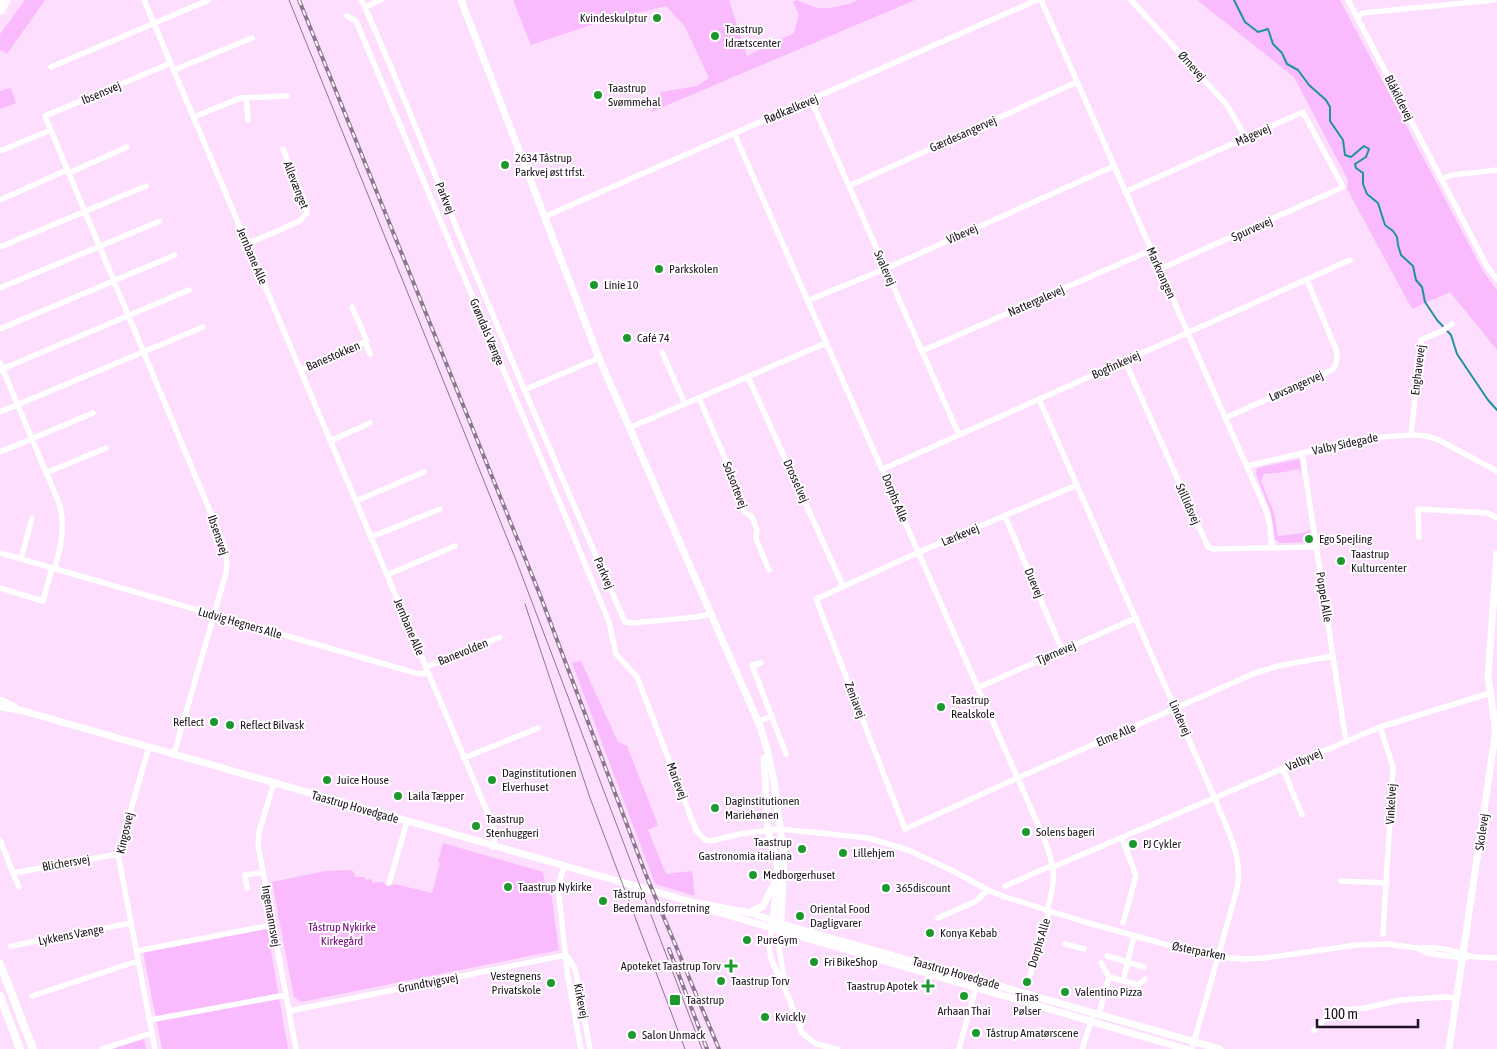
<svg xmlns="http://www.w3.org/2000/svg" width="1497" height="1049" font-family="'Asap Condensed',sans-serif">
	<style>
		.green { fill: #f9bbfe }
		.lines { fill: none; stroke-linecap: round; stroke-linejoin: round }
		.stream { stroke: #1f919f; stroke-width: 2 }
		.minor { stroke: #fff; stroke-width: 5.5 }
		.tertiary { stroke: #fff; stroke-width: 7 }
		.secondary { stroke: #fff; stroke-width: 8 }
		.motorway { stroke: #fff; stroke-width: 10 }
		.tram { stroke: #8d778e; stroke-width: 1 }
		.rail-casing { stroke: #8d778e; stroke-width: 4 }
		.rail { stroke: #fff; stroke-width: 2; stroke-dasharray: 5.5; stroke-linecap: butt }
		.poi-dot { fill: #1b992c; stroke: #fff; stroke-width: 2 }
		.labels { text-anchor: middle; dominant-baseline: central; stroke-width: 4; stroke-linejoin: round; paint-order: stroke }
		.poi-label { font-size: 12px; fill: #1f1220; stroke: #fff; text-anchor: start }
		.street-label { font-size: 12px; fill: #1f1220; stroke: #fff }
		.park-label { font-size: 12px; fill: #770880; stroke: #fff }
	</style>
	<rect width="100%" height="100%" fill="#fddefe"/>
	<path class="green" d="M25,0H45L7,54L0,50V34Z
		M513,0H729L747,56L794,33L799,15L793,2L796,0L817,8H829L849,4L858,0H915L651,112L661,92L697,86L709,78L685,27L666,6L594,24L531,45Z
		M1197,0H1340L1483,271L1497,290V350L1450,292L1412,309L1347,189L1348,180L1294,77Z
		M11,88L16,103L0,109V91Z
		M1300,459L1301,473H1300V470L1298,469C1289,472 1275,473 1264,474L1261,481L1274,513L1278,536L1303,533L1310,530L1312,540L1310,542L1280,543L1275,539L1271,512L1256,474L1257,468Z
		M581,661L618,742L627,746L658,825L648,830L666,874L692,871L695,896L655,884L572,663Z
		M443,843L543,872L545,884L550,885L559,950L301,1002L294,997L272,882L325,871L352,870L356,877H364L366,880L371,879L373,883L383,882L387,886L395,884L432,893L440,863L438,862Z
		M267,928L288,1049H162L143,952Z
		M144,1039L146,1049H113Z"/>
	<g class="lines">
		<path class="stream" d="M1234,0L1245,22L1258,32L1268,29L1273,44L1282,53L1287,64L1298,70L1309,85L1326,100L1330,107V121L1343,140L1345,155L1351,157L1364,146L1369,149L1366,157L1355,164L1356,168L1363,173V184L1367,194L1378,203L1385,225L1393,231L1397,237L1398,245L1401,255L1413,266L1416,280L1422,287L1425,302L1437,320L1451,335L1457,354L1488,400L1497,410"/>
		<path class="minor" d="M144,0L494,828L496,835L493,847
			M1041,0L1266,510L1270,526L1272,548
			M1131,0L1227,105L1246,138
			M1348,0L1488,268L1497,279
			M362,1C400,84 432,169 467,253C518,376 571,499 625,622L633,623L696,617L711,614
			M365,7L381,0
			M347,16L356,21L567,520L609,622L616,654L637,677L696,830L705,840L711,841L740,834L780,829L868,838L908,850L951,870L988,890L1005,897L1085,922L1193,952L1219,957L1243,959L1265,958L1357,945L1387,944L1417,948L1427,953L1462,958L1469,956
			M1357,17L1363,13L1494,0
			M171,63L45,116L225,547L227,563L226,573L174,754
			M51,67L209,0
			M174,70L252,38
			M246,98L248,120
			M811,100L959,435
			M194,117L240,98L287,96
			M734,133L1044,838C1056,870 1056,879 1047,911
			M0,151L51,130
			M69,173L127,147
			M1441,179L1453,175L1497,170
			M849,186L1077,82
			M1125,192L1303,112L1343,187L1160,269
			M0,200L67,170
			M544,217L1037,0
			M247,244L300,221L307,213V207L283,149
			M0,247L146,186
			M0,288L160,221
			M809,300L885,269L1114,166
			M0,329L175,255
			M365,342L370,354
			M922,351L1151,250
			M662,352L685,404
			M1125,361L1208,547L1213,549L1317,547
			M0,363L59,503C66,528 61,544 55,568
			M0,370L189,290
			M301,370L367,341L352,307
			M748,377L843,586
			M524,390L599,358
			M699,398L731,472L732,483L745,512L752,517L757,529L756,539L769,570
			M1039,399L1215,799C1226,827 1244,857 1237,889L1192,1049
			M0,412L203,327
			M1225,418L1332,370C1337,364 1337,359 1337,352L1307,280
			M629,428L826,343
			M1411,435L1421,340L1442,331L1452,324
			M330,441L370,423
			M0,452L93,413
			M1302,453L1346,742
			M1247,466L1368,438L1411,435L1426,436L1439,440L1497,471
			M883,469L1350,260
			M46,473L106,448
			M1077,485L917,553L816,599L905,829L1022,776L1255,673L1278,666L1333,656
			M356,501L424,472
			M1005,516L1062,650
			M371,537L440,509
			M1419,537L1418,509L1488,513L1497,518
			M0,553L419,674L428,672
			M21,559L32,518
			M387,575L455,546
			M0,588L43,601L52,568
			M761,663L752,665L786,754
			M426,667L500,637
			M977,688L1136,618
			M757,722L772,716
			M1380,727L1393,767L1383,934
			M149,747L118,854L155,1049
			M464,758L538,728
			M1283,769L1302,815
			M274,783L259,832L258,845L296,1049
			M1122,838L1136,876L1123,923
			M0,840L13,873L118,854
			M564,867L559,883V896L568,978L581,1049
			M1053,867L1380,727L1490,693
			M13,873L19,887
			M1341,881L1387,883
			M389,883L407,822
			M1005,886L1053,865
			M247,888L245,875L263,872
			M938,918L976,901L988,890
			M781,928L779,948L785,983
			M772,929L769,944L771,959L787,993L802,1033L816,1044L837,1049
			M1065,944L1084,949
			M11,946L131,923
			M1418,948C1436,946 1453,950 1469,956C1477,958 1488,957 1497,958
			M137,951L272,925
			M1107,956L1144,967
			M568,957L575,969L590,1049
			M1030,975L1049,912
			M1109,977L1138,985L1145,979
			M1123,981L1134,936
			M32,996L138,961
			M289,1011L566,955
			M1099,1014L1109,977L1101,963
			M150,1020L286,995
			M1314,1030L1333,1011L1365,1008L1400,1000L1444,997L1456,998
			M102,1049L152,1033
			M959,1049L978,979
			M1082,1049L1092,1018"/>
		<path class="tertiary" d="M461,0L599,358L760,726L767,749L774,781L784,858L781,923
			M0,700L15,707
			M0,707L20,710L691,902L751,913L785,925L1220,1049
			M700,907L1186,1049
			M751,912L763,906L778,876L777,865L768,830L764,758
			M773,923L777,879
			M1449,1049L1495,736V724L1488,676L1497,554"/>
		<path class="secondary" d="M0,964L33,1049
			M0,996L20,1049"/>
		<path class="motorway" d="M0,10L6,0"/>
		<path class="tram" d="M289,0L516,560L702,1049
			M525,604L590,798L685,1049"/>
		<defs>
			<path id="rail" d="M299,0L540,595L646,875L719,1049
				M669,949L707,1049"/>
		</defs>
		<use href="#rail" class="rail-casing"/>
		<use href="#rail" class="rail"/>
	</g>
	<g class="poi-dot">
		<circle cx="657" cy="18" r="5"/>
		<circle cx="715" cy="36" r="5"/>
		<circle cx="598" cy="95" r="5"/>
		<circle cx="505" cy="165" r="5"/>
		<circle cx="659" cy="269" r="5"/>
		<circle cx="594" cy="285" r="5"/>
		<circle cx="627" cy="338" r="5"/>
		<circle cx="1309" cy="539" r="5"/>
		<circle cx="1341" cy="561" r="5"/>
		<circle cx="941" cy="707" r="5"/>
		<circle cx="214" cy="722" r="5"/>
		<circle cx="230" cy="725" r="5"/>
		<circle cx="327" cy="780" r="5"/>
		<circle cx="492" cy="780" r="5"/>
		<circle cx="398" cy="796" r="5"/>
		<circle cx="715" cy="808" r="5"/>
		<circle cx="476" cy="826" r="5"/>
		<circle cx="1026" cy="832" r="5"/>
		<circle cx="1133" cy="844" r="5"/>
		<circle cx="802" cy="849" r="5"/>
		<circle cx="843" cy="853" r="5"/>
		<circle cx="753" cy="875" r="5"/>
		<circle cx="508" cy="887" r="5"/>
		<circle cx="886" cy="888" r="5"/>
		<circle cx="603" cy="901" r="5"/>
		<circle cx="800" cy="916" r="5"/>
		<circle cx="930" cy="933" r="5"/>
		<circle cx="747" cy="940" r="5"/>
		<circle cx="814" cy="962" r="5"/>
		<path d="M728.5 958.5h5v5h5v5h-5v5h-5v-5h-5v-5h5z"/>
		<circle cx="721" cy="981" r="5"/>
		<circle cx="1027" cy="982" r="5"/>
		<circle cx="551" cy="983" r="5"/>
		<path d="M925.5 978.5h5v5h5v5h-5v5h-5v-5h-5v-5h5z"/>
		<circle cx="1065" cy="992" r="5"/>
		<circle cx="964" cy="996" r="5"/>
		<rect x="669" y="994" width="12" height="12" rx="2.5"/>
		<circle cx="765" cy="1017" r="5"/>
		<circle cx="976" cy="1033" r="5"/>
		<circle cx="632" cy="1035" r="5"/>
	</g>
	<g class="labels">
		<g class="poi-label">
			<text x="647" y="18" text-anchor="end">Kvindeskulptur</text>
			<text x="725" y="29">Taastrup<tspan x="725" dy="14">Idrætscenter</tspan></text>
			<text x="608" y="88">Taastrup<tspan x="608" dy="14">Svømmehal</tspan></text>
			<text x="515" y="158">2634 Tåstrup<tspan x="515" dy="14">Parkvej øst trfst.</tspan></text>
			<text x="669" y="269">Parkskolen</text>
			<text x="604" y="285">Linie 10</text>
			<text x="637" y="338">Café 74</text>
			<text x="1319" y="539">Ego Spejling</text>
			<text x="1351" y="554">Taastrup<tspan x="1351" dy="14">Kulturcenter</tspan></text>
			<text x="951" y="700">Taastrup<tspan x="951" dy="14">Realskole</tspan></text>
			<text x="204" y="722" text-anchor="end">Reflect</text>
			<text x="240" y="725">Reflect Bilvask</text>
			<text x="502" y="773">Daginstitutionen<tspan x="502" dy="14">Elverhuset</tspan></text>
			<text x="337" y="780">Juice House</text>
			<text x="408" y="796">Laila Tæpper</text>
			<text x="725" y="801">Daginstitutionen<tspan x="725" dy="14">Mariehønen</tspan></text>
			<text x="486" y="819">Taastrup<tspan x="486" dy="14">Stenhuggeri</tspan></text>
			<text x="1036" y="832">Solens bageri</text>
			<text x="792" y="842" text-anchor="end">Taastrup<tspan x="792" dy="14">Gastronomia italiana</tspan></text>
			<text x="1143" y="844">PJ Cykler</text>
			<text x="853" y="853">Lillehjem</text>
			<text x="763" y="875">Medborgerhuset</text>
			<text x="518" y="887">Taastrup Nykirke</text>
			<text x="896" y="888">365discount</text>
			<text x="613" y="894">Tåstrup<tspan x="613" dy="14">Bedemandsforretning</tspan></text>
			<text x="810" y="909">Oriental Food<tspan x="810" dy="14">Dagligvarer</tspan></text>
			<text x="940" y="933">Konya Kebab</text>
			<text x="757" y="940">PureGym</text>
			<text x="824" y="962">Fri BikeShop</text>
			<text x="721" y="966" text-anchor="end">Apoteket Taastrup Torv</text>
			<text x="541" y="976" text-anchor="end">Vestegnens<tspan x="541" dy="14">Privatskole</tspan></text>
			<text x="731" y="981">Taastrup Torv</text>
			<text x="918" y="986" text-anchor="end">Taastrup Apotek</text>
			<text x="1075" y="992">Valentino Pizza</text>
			<text x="1027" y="997" text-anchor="middle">Tinas<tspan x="1027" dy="14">Pølser</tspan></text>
			<text x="686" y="1000">Taastrup</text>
			<text x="964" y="1011" text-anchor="middle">Arhaan Thai</text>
			<text x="775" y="1017">Kvickly</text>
			<text x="986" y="1033">Tåstrup Amatørscene</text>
			<text x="642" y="1035">Salon Unmack</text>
		</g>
		<g class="street-label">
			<text transform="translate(1192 66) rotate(48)">Ørnevej</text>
			<text transform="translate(101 93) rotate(-23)">Ibsensvej</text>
			<text transform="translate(1399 98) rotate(63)">Blåkildevej</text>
			<text transform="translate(791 109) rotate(-23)">Rødkælkevej</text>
			<text transform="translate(963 134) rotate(-24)">Gærdesangervej</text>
			<text transform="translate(1253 135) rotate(-24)">Mågevej</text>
			<text transform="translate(296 185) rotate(69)">Allevænget</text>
			<text transform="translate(445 198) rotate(68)">Parkvej</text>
			<text transform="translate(1252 229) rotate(-24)">Spurvevej</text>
			<text transform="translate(962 234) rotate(-24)">Vibevej</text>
			<text transform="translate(252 256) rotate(67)">Jernbane Alle</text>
			<text transform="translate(885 268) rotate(66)">Svalevej</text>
			<text transform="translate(1161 273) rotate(66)">Markvangen</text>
			<text transform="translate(1036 301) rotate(-24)">Nattergalevej</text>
			<text transform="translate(487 332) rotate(67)">Grøndals Vænge</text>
			<text transform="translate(333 356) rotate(-23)">Banestokken</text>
			<text transform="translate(1116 365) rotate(-24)">Bogfinkevej</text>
			<text transform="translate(1418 370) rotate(-83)">Enghavevej</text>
			<text transform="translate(1296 386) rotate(-24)">Løvsangervej</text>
			<text transform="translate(1345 444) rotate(-12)">Valby Sidegade</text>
			<text transform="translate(796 481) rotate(66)">Drosselvej</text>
			<text transform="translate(735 485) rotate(69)">Solsortevej</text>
			<text transform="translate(895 498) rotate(68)">Dorphs Alle</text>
			<text transform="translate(1188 504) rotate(66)">Stillidsvej</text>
			<text transform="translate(218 535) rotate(71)">Ibsensvej</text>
			<text transform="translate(960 535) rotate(-23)">Lærkevej</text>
			<text transform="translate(604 573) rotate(67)">Parkvej</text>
			<text transform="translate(1034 583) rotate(67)">Duevej</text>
			<text transform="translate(1324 597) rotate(81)">Poppel Alle</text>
			<text transform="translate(240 623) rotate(16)">Ludvig Hegners Alle</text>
			<text transform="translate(409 627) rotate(67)">Jernbane Alle</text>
			<text transform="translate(463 652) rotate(-22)">Banevolden</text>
			<text transform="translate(1056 653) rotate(-24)">Tjørnevej</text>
			<text transform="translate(855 700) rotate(69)">Zeniavej</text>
			<text transform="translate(1180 718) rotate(66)">Lindevej</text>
			<text transform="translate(1116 735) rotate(-23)">Elme Alle</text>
			<text transform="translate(1304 760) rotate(-24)">Valbyvej</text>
			<text transform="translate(677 781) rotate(69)">Marievej</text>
			<text transform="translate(1391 804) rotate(-87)">Vinkelvej</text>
			<text transform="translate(355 807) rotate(16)">Taastrup Hovedgade</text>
			<text transform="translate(1482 832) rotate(-82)">Skolevej</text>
			<text transform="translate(125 833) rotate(-77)">Kingosvej</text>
			<text transform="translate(66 863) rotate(-10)">Blichersvej</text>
			<text transform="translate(271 916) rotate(80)">Ingemannsvej</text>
			<text transform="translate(71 935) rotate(-11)">Lykkens Vænge</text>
			<text transform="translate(1039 943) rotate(-73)">Dorphs Alle</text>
			<text transform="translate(1199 951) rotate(11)">Østerparken</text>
			<text transform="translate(956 973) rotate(16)">Taastrup Hovedgade</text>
			<text transform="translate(428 983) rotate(-11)">Grundtvigsvej</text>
			<text transform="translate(581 1001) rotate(79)">Kirkevej</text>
		</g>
		<g class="park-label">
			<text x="342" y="927">Tåstrup Nykirke<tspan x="342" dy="14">Kirkegård</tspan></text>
		</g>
	</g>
	<path d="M1317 1019v8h101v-8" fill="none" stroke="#1f1220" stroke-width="2.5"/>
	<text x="1324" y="1019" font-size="15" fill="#1f1220" stroke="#ffffff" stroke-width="4" paint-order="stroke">100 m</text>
</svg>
